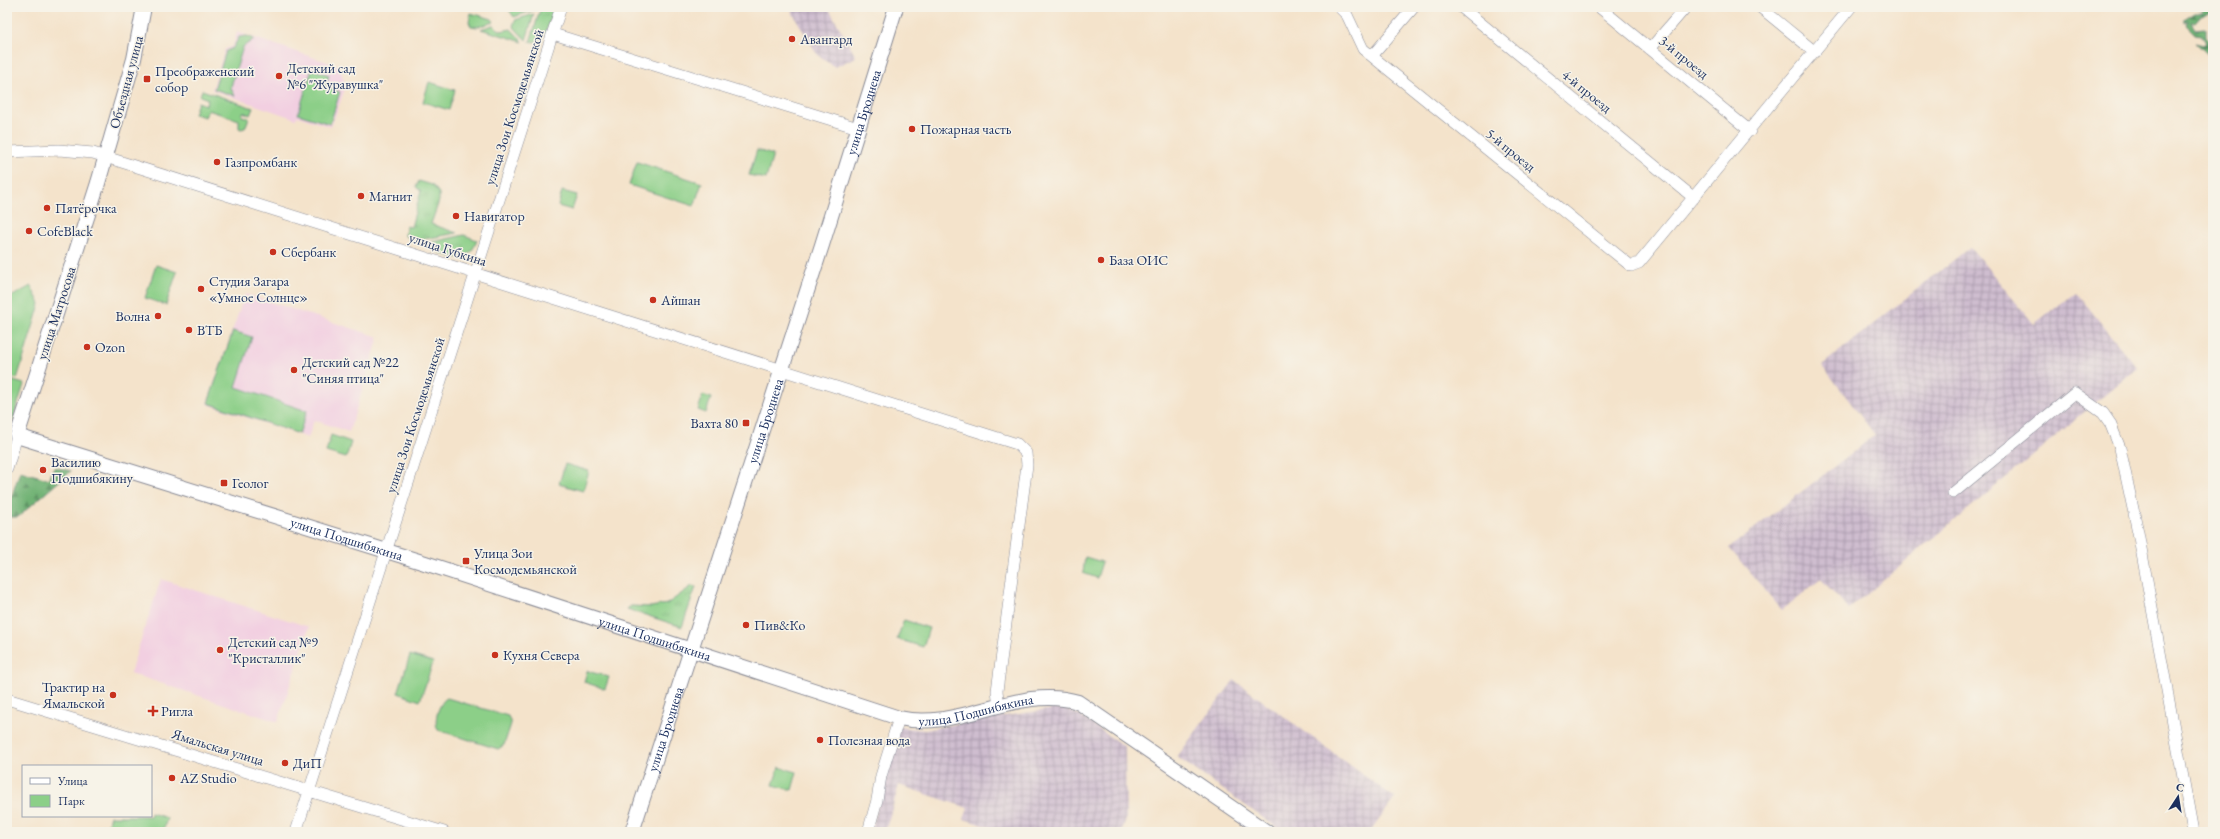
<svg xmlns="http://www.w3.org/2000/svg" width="2220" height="839" font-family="'EB Garamond',serif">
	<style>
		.built { fill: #f2cfe1 }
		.industrial { fill: url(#industrial-grid) }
		.grass { fill: url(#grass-tufts); stroke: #547f73 }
		.forest { fill: url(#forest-firs); stroke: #467069 }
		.park { fill: #8ccf88; stroke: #547f73 }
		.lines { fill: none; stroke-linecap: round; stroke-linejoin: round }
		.minor-casing { stroke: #888994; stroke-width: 12 }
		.major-casing { stroke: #888994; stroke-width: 16 }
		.minor { stroke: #fff; stroke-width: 11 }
		.major { stroke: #fff; stroke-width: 14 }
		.poi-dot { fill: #c8321e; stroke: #f7f3e8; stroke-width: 1.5 }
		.labels { text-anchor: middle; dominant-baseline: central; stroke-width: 3; stroke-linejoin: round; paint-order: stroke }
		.poi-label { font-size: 14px; fill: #1b2f5e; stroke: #f7f3e8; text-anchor: start }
		.street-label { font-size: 14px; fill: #1b2f5e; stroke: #f7f3e8 }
	</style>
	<defs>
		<pattern id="industrial-grid" width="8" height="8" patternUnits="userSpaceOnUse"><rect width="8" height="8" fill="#cfbdcf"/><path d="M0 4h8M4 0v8" fill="none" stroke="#a79aab"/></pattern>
		<pattern id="grass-tufts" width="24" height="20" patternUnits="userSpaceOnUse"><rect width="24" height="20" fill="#8ccf88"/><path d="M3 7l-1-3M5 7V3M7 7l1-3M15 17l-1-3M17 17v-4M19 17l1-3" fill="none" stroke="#78b278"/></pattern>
		<pattern id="forest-firs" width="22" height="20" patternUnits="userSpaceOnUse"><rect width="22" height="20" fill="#71b274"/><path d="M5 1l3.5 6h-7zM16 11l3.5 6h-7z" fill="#5c9162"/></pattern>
	</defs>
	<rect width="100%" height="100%" fill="#f7f3e8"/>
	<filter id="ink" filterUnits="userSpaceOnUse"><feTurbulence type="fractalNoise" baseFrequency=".025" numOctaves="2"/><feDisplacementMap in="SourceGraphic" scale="8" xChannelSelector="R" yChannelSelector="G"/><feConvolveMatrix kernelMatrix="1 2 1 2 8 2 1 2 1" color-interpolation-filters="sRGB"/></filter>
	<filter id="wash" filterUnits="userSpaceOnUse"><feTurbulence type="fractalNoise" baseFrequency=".012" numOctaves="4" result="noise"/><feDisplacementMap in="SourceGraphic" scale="16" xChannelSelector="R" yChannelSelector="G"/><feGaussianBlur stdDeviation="0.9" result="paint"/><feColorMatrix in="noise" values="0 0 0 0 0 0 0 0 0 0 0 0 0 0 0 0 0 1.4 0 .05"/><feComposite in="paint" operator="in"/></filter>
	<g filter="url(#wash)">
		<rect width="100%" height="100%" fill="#f4e3cb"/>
		<path class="built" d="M237,32L339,66L346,86L331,127L297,116L296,119L212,90L225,49L233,46Z
			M245,294L379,337L349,432L314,420L308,438L207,404Z
			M161,579L309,627L278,722L130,673Z"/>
		<path class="industrial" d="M789,7H828L856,57L835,67L817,54Z
			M7,179H9L10,221L7,228Z
			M1970,247L2034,324L2076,292L2137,368L1849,609L1821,579L1782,610L1729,548L1875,435L1822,365Z
			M1234,680L1395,798L1370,832H1283L1177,757Z
			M1053,709H1064L1077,714L1125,747L1126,820L1121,832H1005L964,819L968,808L899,785L885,832H871L899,727L925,730L977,720Z"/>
		<path class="grass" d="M511,7H534V10L514,17L509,10Z
			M541,7H554C550,19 547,43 530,42Z
			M471,13L492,19L493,22L477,27L471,26L469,22Z
			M534,14L526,40L513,26L515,20Z
			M493,25L501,31L511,29L523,42L481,29Z
			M419,181L432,185L439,193V201L431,224L457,233L419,240L405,236L406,226L411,227L421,191L416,187Z
			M464,235L477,240C467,270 444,255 424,244Z
			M692,586L696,587L682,627L627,609L631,606L651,607L667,604Z"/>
		<path class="forest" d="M2193,7H2213V12L2201,15L2195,22H2191L2195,29L2206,28V36L2213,46V59L2196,43L2203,45L2206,43L2202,35L2195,34L2186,25L2188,20L2184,23V19L2195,12H2203V9Z
			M54,467L71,471L18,517H7V510L20,471L48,479Z"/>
		<path class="park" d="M247,36L254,39L243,47L232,83L231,88L235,96L214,89L226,51L233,48L239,37Z
			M312,69L329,75L325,87L340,92L330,124L298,114Z
			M429,82L455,90L449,110L423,102Z
			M202,90L253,108L250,115L243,112L242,116L249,118L245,128L241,129L239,128V120L208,110L205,117L194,114L198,102L206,105L208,99L200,96Z
			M757,150L773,155L766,179L749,175Z
			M637,162L702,183L694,206L629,185Z
			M562,191L577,195L572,210L558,206Z
			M156,265L177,272L166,305L145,298Z
			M31,286L40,304L17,379L7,376V299Z
			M233,331L252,337L236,387L307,411L299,434L208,403Z
			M7,379L24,384L7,439Z
			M703,395L711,398L706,413L698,410Z
			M331,435L351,442L346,458L326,452Z
			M565,464L589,471L583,491L559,484Z
			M1085,557L1102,562L1097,578L1083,573Z
			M904,620L929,628L923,647L897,639Z
			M410,655L433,662L420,701L398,693Z
			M587,671L609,677L605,689L584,682Z
			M447,698L508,716L511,724L504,745L498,749L438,730C433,722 439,702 447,698Z
			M779,767L797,772L792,790L773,785Z
			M151,813L167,818L163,832H113L106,830L110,816H151Z"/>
	</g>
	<g filter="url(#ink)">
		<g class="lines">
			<defs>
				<path id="minor" d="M1339,7L1347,15L1363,49L1631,266L1639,263L1851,7
					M1461,7L1694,198
					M1599,7L1750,131
					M1760,7L1815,52
					M553,34L858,128
					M1650,49L1686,7
					M1372,56L1414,7
					M7,152L59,150L93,153L1017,444L1026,453L1027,465L997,691L999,707
					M7,469L17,436
					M1953,493L2075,393L2103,413L2110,423L2120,448L2138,532L2193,832
					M7,699L444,832
					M296,832L561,7
					M868,832L877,800L881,776L899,718"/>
				<g id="major">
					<path id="s1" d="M144,7L134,59L98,183L17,436L425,563L899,718C959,732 1018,684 1078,702L1267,832"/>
					<path id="s2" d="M632,832L822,245L896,7"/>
				</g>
			</defs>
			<use href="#minor" class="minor-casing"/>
			<use href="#major" class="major-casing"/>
			<use href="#minor" class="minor"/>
			<use href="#major" class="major"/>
		</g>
	</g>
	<g class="poi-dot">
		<circle cx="792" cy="39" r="4"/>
		<circle cx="279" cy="76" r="4"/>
		<rect x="143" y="75" width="8" height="8" rx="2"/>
		<circle cx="912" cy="129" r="4"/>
		<circle cx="217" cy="162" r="4"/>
		<circle cx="361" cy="196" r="4"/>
		<circle cx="47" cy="208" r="4"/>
		<circle cx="456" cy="216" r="4"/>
		<circle cx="29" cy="231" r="4"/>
		<circle cx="273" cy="252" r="4"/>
		<circle cx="1101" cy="260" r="4"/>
		<circle cx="201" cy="289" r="4"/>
		<circle cx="653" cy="300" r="4"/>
		<circle cx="158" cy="316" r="4"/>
		<circle cx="189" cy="330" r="4"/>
		<circle cx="87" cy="347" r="4"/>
		<circle cx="294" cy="370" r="4"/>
		<rect x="742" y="419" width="8" height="8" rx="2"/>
		<circle cx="43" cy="470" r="4"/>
		<rect x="220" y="479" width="8" height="8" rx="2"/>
		<rect x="462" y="557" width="8" height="8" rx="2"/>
		<circle cx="746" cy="625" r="4"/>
		<circle cx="220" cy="650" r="4"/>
		<circle cx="495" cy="655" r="4"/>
		<circle cx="113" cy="695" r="4"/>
		<path d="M151 705h4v4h4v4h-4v4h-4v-4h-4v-4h4z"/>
		<circle cx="820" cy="740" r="4"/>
		<circle cx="285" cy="763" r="4"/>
		<circle cx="172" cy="778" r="4"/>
	</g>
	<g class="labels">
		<g class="poi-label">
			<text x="800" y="39">Авангард</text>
			<text x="287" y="68">Детский сад<tspan x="287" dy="16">№6 "Журавушка"</tspan></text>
			<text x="155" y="71">Преображенский<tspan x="155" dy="16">собор</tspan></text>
			<text x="920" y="129">Пожарная часть</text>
			<text x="225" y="162">Газпромбанк</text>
			<text x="369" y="196">Магнит</text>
			<text x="55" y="208">Пятёрочка</text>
			<text x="464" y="216">Навигатор</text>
			<text x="37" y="231">CofeBlack</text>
			<text x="281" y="252">Сбербанк</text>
			<text x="1109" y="260">База ОИС</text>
			<text x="209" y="281">Студия Загара<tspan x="209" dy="16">«Умное Солнце»</tspan></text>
			<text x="661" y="300">Айшан</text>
			<text x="150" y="316" text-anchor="end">Волна</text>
			<text x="197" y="330">ВТБ</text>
			<text x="95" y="347">Ozon</text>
			<text x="302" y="362">Детский сад №22<tspan x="302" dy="16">"Синяя птица"</tspan></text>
			<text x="738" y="423" text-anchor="end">Вахта 80</text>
			<text x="51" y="462">Василию<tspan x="51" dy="16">Подшибякину</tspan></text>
			<text x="232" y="483">Геолог</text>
			<text x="474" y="553">Улица Зои<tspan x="474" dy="16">Космодемьянской</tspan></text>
			<text x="754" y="625">Пив&amp;Ко</text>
			<text x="228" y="642">Детский сад №9<tspan x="228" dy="16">"Кристаллик"</tspan></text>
			<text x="503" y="655">Кухня Севера</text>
			<text x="105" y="687" text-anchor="end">Трактир на<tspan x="105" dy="16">Ямальской</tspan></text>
			<text x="161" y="711">Ригла</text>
			<text x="828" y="740">Полезная вода</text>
			<text x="293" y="763">ДиП</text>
			<text x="180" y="778">AZ Studio</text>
		</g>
		<g class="street-label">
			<text transform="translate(1684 57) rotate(39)">3-й проезд</text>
			<text transform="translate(126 82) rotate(-75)">Объездная улица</text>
			<text transform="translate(1587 91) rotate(39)">4-й проезд</text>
			<text transform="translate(514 107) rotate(-72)">улица Зои Космодемьянской</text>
			<text stroke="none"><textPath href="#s2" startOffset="756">улица Броднева</textPath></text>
			<text transform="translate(1511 150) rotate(39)">5-й проезд</text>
			<text transform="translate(448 249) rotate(18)">улица Губкина</text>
			<text transform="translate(56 313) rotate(-72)">улица Матросова</text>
			<text transform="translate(415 415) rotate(-72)">улица Зои Космодемьянской</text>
			<text stroke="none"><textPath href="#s2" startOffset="432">улица Броднева</textPath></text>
			<text stroke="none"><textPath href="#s1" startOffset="793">улица Подшибякина</textPath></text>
			<text stroke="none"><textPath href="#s1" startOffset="1117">улица Подшибякина</textPath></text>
			<text stroke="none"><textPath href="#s1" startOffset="1452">улица Подшибякина</textPath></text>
			<text stroke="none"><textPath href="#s2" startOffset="108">улица Броднева</textPath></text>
			<text transform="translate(218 747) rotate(17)">Ямальская улица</text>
		</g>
	</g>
	<rect width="2220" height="839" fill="none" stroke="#f7f3e8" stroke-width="24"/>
	<rect x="22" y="765" width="130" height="52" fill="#f7f3e8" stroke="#9fa5b1"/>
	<rect x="30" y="778" width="20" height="6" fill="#ffffff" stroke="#9fa5b1"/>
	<text x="58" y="785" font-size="12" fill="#1b2f5e">Улица</text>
	<rect x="30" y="795" width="20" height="12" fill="#8ccf88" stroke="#9fa5b1"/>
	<text x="58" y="805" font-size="12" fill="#1b2f5e">Парк</text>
	<g transform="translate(2178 797) rotate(12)" stroke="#f7f3e8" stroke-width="3" paint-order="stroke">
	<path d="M0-3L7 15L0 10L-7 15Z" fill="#1b2f5e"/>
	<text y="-6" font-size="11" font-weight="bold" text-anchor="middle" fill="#1b2f5e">С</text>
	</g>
</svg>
